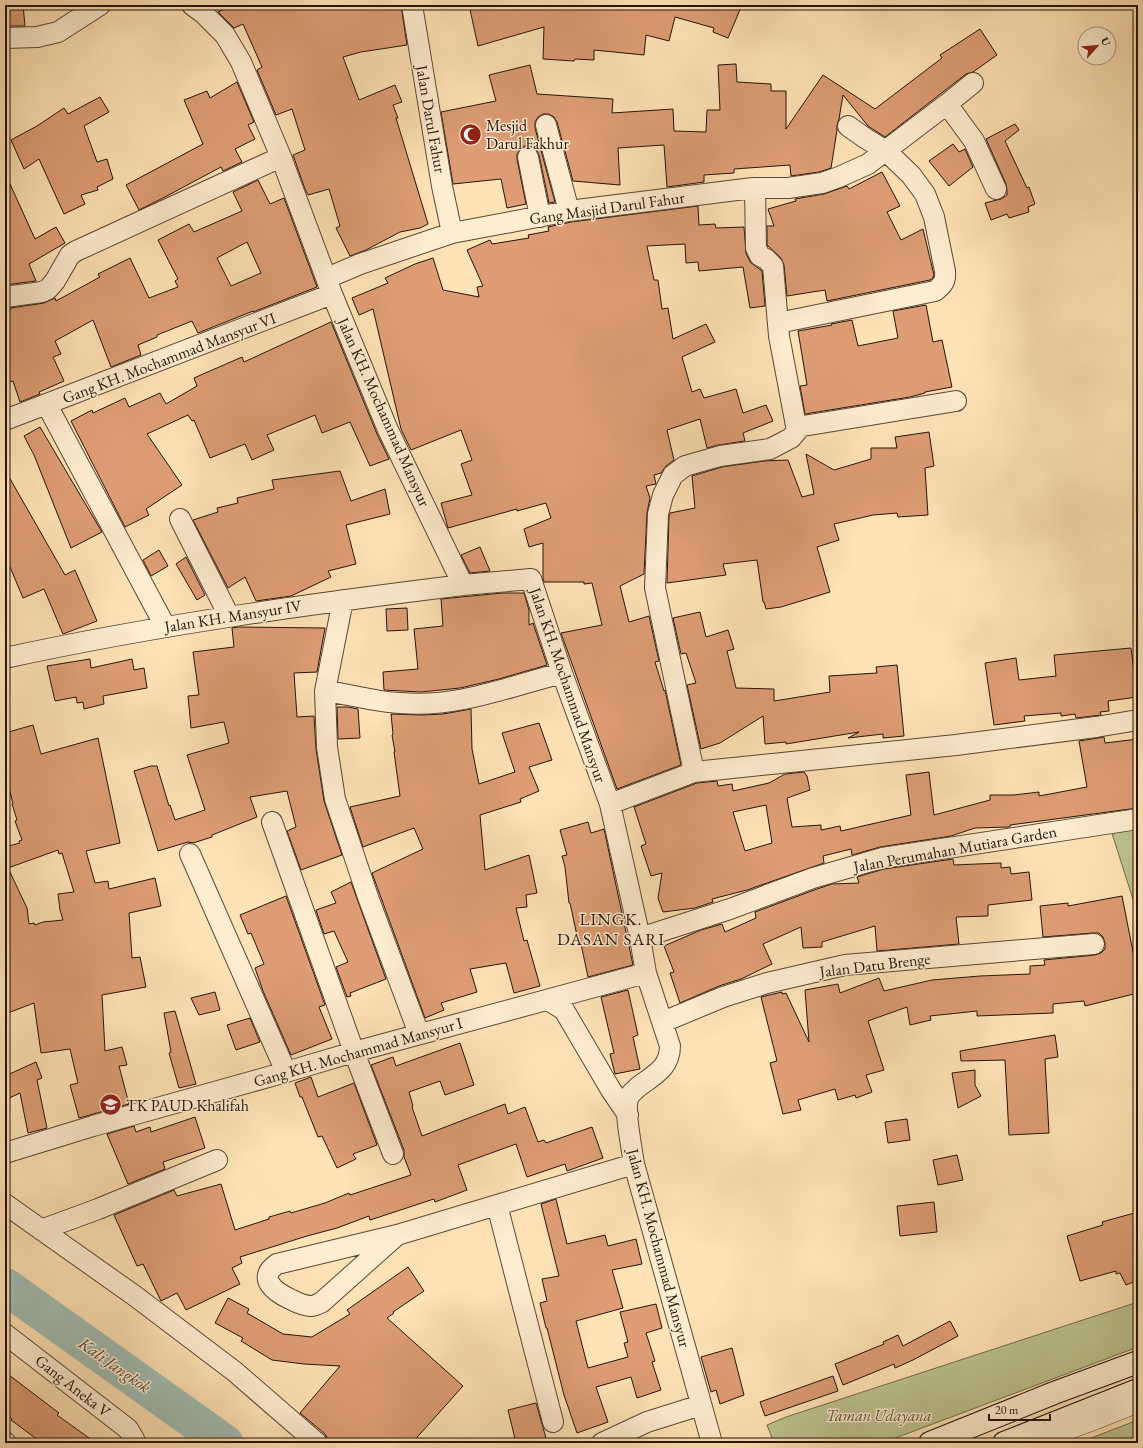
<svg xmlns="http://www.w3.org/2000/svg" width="1143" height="1448" font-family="'EB Garamond',serif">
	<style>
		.green { fill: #bec490; stroke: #716c4e }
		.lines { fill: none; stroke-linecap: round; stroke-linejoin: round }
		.river { stroke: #a1bdb2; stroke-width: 37 }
		.building { fill: #de9d75; stroke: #24130b; fill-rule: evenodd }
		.pedestrian-casing { stroke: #5b4736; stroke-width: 16 }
		.minor-casing { stroke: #5b4736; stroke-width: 22 }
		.secondary-casing { stroke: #24130b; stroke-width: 24 }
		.pedestrian { stroke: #ffedd0; stroke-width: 15 }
		.minor { stroke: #ffedd0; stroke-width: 20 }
		.secondary { stroke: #ffedd0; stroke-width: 22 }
		.labels { text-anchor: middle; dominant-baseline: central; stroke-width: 3; stroke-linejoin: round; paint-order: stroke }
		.street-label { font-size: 16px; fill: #24130b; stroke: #ffedd0 }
		.poi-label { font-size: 16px; fill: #24130b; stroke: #ffedd0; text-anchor: start }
		.park-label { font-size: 16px; font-style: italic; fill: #5a513a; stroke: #ffedd0 }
		.neighbourhood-label { font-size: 17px; letter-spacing: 1px; fill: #24130b; stroke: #ffedd0 }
		.water-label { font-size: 17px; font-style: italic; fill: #504e45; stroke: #ffedd0 }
	</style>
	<rect width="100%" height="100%" fill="#ffe3b6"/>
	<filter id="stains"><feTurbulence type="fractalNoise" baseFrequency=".005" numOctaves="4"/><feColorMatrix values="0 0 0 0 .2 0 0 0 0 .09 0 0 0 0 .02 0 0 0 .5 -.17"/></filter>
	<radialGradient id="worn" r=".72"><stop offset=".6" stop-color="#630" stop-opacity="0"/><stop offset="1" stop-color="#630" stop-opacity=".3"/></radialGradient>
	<path class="green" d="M1138,821V915L1109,824Z
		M1138,1302V1347L882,1443H774L767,1425L786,1417Z
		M1138,1420V1443H1078Z"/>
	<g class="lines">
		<path class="river" d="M5,1286L225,1443"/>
	</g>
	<path class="building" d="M5,5H23L25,26H5Z
		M234,5H339L340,9L360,5H401L407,45L361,52L343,57L359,100L395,85L402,102L393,105L398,118H396L428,224L420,228L400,232L366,250L350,256L336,228L340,226L329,189L308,195L305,189L293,155L305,150L292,109L276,115L257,70L262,67L243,24L234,28L218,12Z
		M469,5H742L728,38L713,32L714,28L675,17L669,41L646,35L644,55L594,50V60L575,59L574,61L543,59L544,27L478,46Z
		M980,29L997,55L973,72L966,74L885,137L868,126L843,95L839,119L837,125V130L831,168L819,172L791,176L790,165L734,169V173L704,175V182L667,187L664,145L618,148L620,185L573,181L557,122L554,117L549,114H543L538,117L535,122V128L555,202L549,203L539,155L536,149L531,146H525L521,148L517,154V159L526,204L507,208L501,179L453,184L441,112L496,101L489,75L530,65L537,94L613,99L612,113L673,109L674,131L706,132L707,110H720L718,65L736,64L737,82L771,84V91H786V129L823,75L875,109L942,58L940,55Z
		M237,82L254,122L248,125L255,139L235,149L242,162L223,171L221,167L163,198L139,210L126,185L203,144L184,100L207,91L210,98Z
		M100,97L109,112L84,126L97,162L107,159L113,179L97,187L98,190L81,195L85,204L64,214L39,159L24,169L11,140L37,126L64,108L68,114Z
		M1015,124L1019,130L1005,141L1027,188L1029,187L1035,204L1028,207L1029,212L1009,218L1007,214L991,220L985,203L1001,199L1007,195V190L1006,184L986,139Z
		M953,144L959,152L965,149L973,167L949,186L929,161Z
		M882,172L900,206L887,212L901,240L923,229L934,275L933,278L930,280L827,301L825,290L787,296L784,265L781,258L767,245V226H774L768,209L796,201L795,199L824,194L847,186L849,189Z
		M5,173L35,239L56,227L65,243L29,264L36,281L5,285Z
		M258,180L270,204L284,198L317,287L253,312V311L198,333L192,321L157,335V337L138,345L141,355L111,367L93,320L55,341L61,354L53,357L64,381L39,392L40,394L20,402L13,381L5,383V311L11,309V308L44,303L55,298L56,301L100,277L98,274L130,258L149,298L178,287L175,281L178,279L158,240L189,224L194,232L242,211L233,192ZM247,242L261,273L231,286L217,258Z
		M698,206L699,225L715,224L716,228L744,227L746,253L750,262L762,271L765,306L750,308L743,267L699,271L698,262L686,263L685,244L647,246L654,280H658L662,309L668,308L673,339L706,324L715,342L682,357L692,392L700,389L704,398L736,389L743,413L766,405L773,421L743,433L745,441L718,445L707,448L700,419L667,430L674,460L666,466L661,473L654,475L656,484L646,486L650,498L647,513L644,574L620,586L629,622L649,616L659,661L655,662L664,691L665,690L681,765L617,789L561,633L602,625L592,583L584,584V582H544L543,578V543L529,547L524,529L551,518L546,503L517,511V509L448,528L441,503L472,495L461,464L472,460L461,430L411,450L401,429L373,309L359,315L352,298L388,283L385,278L415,264L433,258L443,290L479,297L477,287L483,286L467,250L490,240L492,244L529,238L528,235L549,231L548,227L571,222Z
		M926,305L933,342L942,340L952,387L925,392V393L910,397L805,414L800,386L807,385L798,331L832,325L831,324L852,320L858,346L898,338L893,311Z
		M331,322L377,434L389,459L370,466L350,422L322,433L315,415L267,435L274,450L252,460L245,444L210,458L194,420L192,421L188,415L147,434L182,485L146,509L149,515L125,527L71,421L92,410L93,413L125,398L129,407L160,393L166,404L197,386L194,378L242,357L244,362Z
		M40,427L102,532L71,548L34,455L24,436Z
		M929,432L934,466L925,468L928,515L898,517L897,513L873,515L834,524L839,540L817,547L830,592L781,607L766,609L764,602H763L757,560L723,564L726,575L667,583L669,516L670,513L695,508L692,476L722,467L764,461L788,460L802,497L814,494L806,454L834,470L871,459V448H897L895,437Z
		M5,470L65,575L75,570L97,621L63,634L44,589L23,598L10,567L5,570Z
		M340,471L351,501L385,489L390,514L346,525L356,564L328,571L331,577L291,596L256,601L245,577L228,588L193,520L218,512L217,508L238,503L237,498L274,489L272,480Z
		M480,547L490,571L470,573L461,555Z
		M159,550L168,566L151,576L143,560Z
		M186,557L205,595L197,600L176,564Z
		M502,593H524L529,610V625L533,623L547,665L499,679L460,688L421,692L384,690L383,672L418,669L414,629L443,626L441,599Z
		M407,608L408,630L387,631L386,609Z
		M700,612L706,637L728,630L734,649L727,651L736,688L774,689V701L830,692L829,676L877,673L876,667L897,665L904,736L883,738V734L848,738L859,732L786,744V742L765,744L763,716L720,743L701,749L687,685L696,683L686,653L681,654L673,618Z
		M238,627L325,628L317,672L294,673L297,717L314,716L316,749L324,801L342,855L301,870L287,831L296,827L287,791L250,797L257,817L212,835V837L193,843L188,842L158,851L134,771L151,766H157L169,806L170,805L175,820L205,810L187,755L229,743L224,722L191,728L188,696L199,695L193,652L234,647L232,628Z
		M1131,648L1137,697L1108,701L1109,711L1100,712L1101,715L1076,718L1075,714L1061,716V713L1024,716L1025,721L994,725L985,663L1016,658L1019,680L1056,676L1054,655Z
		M90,659L91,668L132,659L134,670L144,668L147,688L103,696L104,704L84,709L83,702L77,703L76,697L55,701L47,666Z
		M337,707H348L358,709L360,738L338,739Z
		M471,709L472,749L479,784L515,772L502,733L539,723L552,760L529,767L539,791L520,799L521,802L480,815L485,870L529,855L537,893L526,895L527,907L516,908L524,941L527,940L540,986L514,993L506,963L470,969L477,992L441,1003L444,1010L425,1018L372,873L423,849L414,828L363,847L350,807L400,796L394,752H395L392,735L393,734L391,714L422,715L443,714Z
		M33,725L41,754L98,738L120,843L86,851L95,883L108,881L109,889L155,878L161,906L129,913L132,958L140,957L146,987L102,995L105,1051L122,1047L127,1065L119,1066L129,1104L79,1118L70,1085L78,1083L70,1049L41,1053L34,1003L5,1014V962L10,960L5,945V847L20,843L19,841L22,840L15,821L17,820L12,804H13L5,771V733ZM58,850L59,854L62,853L74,892L58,894L60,910L63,920L43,922L35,925L34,923L29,924L27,908L8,868Z
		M1104,737L1105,743L1138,739V808L1010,825V827H1008L975,828L951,836L880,847L852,855L851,849L823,856L824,863L747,890L712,899L713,902L695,908L663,912L658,898L662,873L651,876L641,846L646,844L634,807L697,783L717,781L718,786L732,784L733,791L769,783L785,774L804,772L807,776L810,790L787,798L792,827L821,825V830L840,826L841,831L911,815L906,775L929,772L934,815L990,800V795H1014L1039,792V796L1087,787L1079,741ZM766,805L772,843L745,851L733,812Z
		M588,822L591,833L604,829L633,965L588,977L581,944L579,945L570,903H569L565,867L562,856L567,855L560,830Z
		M953,859L954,865L1001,863V868L1010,867L1011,874L1029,872L1032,900L988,905V916L956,917L959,944L877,951L875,926L822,942V947L803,948L801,927L763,944L772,964L741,979L719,986L680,1003L670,973L674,972L664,946L701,930L722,924L725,932L756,918L755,912L817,889L832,884L859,883L857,877L884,869Z
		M351,882L386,979L350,993L351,996L347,997L336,967L348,962L334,931L324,934L316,910L336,903L331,892Z
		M286,896L325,1005L319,1007L332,1039L291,1055L263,991L255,968L264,964L251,933L248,934L240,915Z
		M1122,896L1134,957L1138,956V993L1085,1006L1084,1001L1053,1004V1013L977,1016V1011L930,1016L931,1020L910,1025L907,1007L868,1021L884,1070L866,1075L872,1092L856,1098L855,1095L838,1100L835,1089L798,1100L801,1110L783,1114L770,1063L777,1061L761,997L782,992V994L786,993L809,1042L805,990L838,984L840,993L879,978L884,991L932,980L980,976L1030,974V966L1045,965L1044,960L1095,955L1101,953L1105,949V943L1103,937L1099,933H1093L1043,937L1040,906L1068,903V906Z
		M628,990L638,1035L633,1037L640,1069L615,1074L610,1054L614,1053L601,997Z
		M215,992L220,1010L199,1015L191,998Z
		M175,1011L196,1084L179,1088L169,1053L171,1052L164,1013Z
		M250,1018L260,1042L236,1050L227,1025Z
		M1055,1035L1058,1057L1045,1059L1049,1133L1009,1135L1005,1060L961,1061L960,1051Z
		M460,1043L474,1085L445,1095L440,1081L409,1092L413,1106L412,1107L422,1136L505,1104L508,1114L525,1107L538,1142L544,1140L546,1143L592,1127L603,1158L567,1171L565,1164L527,1177L516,1144L458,1165L467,1190L435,1202L434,1199L370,1220L369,1216L337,1228L307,1236L240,1257L242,1263L232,1268L240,1284L186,1310L177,1293L161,1301L143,1264L137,1266L114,1215L174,1190L177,1196L221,1184L235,1230L269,1219V1217L290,1211L291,1213L325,1203L349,1193L350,1195L411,1175L404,1157V1150L371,1065L393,1057L396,1066Z
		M36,1062L42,1078L37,1080L47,1128L28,1133L20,1093L5,1100V1076Z
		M975,1070V1085L981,1096L958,1108L952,1073Z
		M311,1077L318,1097L354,1083L377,1145L353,1154L356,1159L337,1168L322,1136L318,1137L302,1097H300L295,1083Z
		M195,1117L205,1148L163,1162L165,1169L128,1184L107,1134L134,1126L136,1132L150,1127L151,1132Z
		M907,1119L910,1140L888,1143L885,1122Z
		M957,1155L963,1180L938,1185L933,1160Z
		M556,1199L567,1244L605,1235L608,1246L636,1239L642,1264L612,1270L623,1308L576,1321L588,1368L628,1357L624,1343L628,1342L620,1312L656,1304L662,1328L646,1333L655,1361L652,1362L661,1390L637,1398L631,1377L596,1387L608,1422L577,1433L564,1395L547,1328H546L540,1303L547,1301L542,1279L559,1276L541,1204Z
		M934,1202L937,1232L900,1236L897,1206Z
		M1138,1212V1280L1126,1285L1120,1273L1116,1274V1271L1080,1281L1067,1236L1103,1225L1102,1222Z
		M408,1267L424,1291L393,1312L394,1313L387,1318L463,1386L412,1443H328V1439L325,1434L300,1413L340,1366L304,1364L272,1360L241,1341L243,1338L215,1323L228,1298L249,1309L247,1313L283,1334L312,1337L350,1314L347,1310Z
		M950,1321L958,1336L913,1360L895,1368L894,1364L843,1385L835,1364L884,1344L883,1342L898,1335L903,1346Z
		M732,1348L744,1395L720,1404L716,1390L711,1392L701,1357Z
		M5,1372L59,1413L57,1415L96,1443H42L11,1420L12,1419L5,1413Z
		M833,1376L838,1391L765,1416L760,1402Z
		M536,1403L546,1438L526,1443H516L508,1410Z"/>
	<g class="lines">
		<defs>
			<path id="pedestrian" d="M1038,1443L1090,1424L1138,1405"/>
			<path id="minor" d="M192,5L203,13L225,35L241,62L281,157L332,294L388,430L463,585L531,579L562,673L610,804L640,938L646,973L670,1046C670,1068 654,1075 638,1087C634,1091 629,1094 628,1099C624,1111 632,1149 634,1164L712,1443
				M412,5L442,186L452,233
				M5,38L37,37L58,32L100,5
				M947,104L973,83
				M546,125L569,211
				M528,157L540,217
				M327,278L360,264L452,233L569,211L753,188H788L822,183L839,177L868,164L947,104L974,141L996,189
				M5,297L42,292L48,289L55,281L70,255L76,251L281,157
				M778,323L935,291C943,285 946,281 945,271L934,217L925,194L911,175L886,151L865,138L848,126
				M47,405L165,626
				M5,420L332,294
				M797,427L956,401
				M180,519L229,616
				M343,600L325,691L327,747L335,799L368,897L419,1034
				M5,658C156,625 309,604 463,585
				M325,691C350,694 375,702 400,703C457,708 508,687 562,673
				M694,772L655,588L658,514L663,495L673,475L685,466L720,456L770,449L791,438L797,431L779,336L773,266L766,259L760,256L756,248L755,188
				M610,804L694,772L956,745L1096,727L1138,720
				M272,822L354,1052L393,1154
				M190,854L286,1072
				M640,938L730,909L813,878L882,858L1138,819
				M548,1000L564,1010L611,1090L628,1115
				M663,1022L723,997L767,983L845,965L1094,944
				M5,1153L93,1126L286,1072L354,1052L646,973
				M5,1204L135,1296L234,1371L317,1443
				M41,1230L98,1209L217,1160
				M397,1235L322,1302C318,1304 315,1306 311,1306C303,1306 296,1302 290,1299C275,1292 256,1278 277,1264L397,1235L497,1205
				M5,1334L128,1429L134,1439L135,1443
				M553,1422L497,1205L634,1164
				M5,1442L6,1443
				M602,1443L647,1422L701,1405"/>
			<path id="secondary" d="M930,1443L1054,1393L1138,1362
				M1004,1443L1138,1390"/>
		</defs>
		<use href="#pedestrian" class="pedestrian-casing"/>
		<use href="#minor" class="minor-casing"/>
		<use href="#secondary" class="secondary-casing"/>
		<use href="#pedestrian" class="pedestrian"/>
		<use href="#minor" class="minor"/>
		<use href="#secondary" class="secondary"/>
	</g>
	<defs>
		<symbol id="mosque-disc" viewBox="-11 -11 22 22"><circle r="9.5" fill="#8f2418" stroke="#ffedd0"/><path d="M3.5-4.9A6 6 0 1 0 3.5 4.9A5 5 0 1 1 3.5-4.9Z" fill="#fff"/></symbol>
		<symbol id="school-disc" viewBox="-11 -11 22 22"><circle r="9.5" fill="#8f2418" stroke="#ffedd0"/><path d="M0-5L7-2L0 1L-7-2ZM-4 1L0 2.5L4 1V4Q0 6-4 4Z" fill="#fff"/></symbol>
	</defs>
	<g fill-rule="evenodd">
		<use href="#mosque-disc" x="458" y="122" width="25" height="25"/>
		<use href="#school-disc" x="98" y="1092" width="25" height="25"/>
	</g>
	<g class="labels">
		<g class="street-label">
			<text transform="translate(431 119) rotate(80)">Jalan Darul Fahur</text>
			<text transform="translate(607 208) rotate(-8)">Gang Masjid Darul Fahur</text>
			<text transform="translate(169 358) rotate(-21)">Gang KH. Mochammad Mansyur VI</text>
			<text transform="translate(384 412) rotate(66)">Jalan KH. Mochammad Mansyur</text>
			<text transform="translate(233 616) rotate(-9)">Jalan KH. Mansyur IV</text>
			<text transform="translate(568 685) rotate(71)">Jalan KH. Mochammad Mansyur</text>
			<text transform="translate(955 849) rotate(-10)">Jalan Perumahan Mutiara Garden</text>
			<text transform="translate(875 965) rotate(-7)">Jalan Datu Brenge</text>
			<text transform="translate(358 1052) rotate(-16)">Gang KH. Mochammad Mansyur I</text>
			<text transform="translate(659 1248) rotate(75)">Jalan KH. Mochammad Mansyur</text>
			<text transform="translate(73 1386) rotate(38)">Gang Aneka V</text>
		</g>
		<g class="poi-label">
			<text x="486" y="125">Mesjid<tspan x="486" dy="18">Darul Fakhur</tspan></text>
			<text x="126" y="1105">TK PAUD Khalifah</text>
		</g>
		<g class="park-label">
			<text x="879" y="1415">Taman Udayana</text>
		</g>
		<g class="neighbourhood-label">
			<text x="611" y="919">LINGK.<tspan x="611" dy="20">DASAN SARI</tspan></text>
		</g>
		<g class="water-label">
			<text transform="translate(115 1365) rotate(35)">Kali Jangkok</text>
		</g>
	</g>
	<rect width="1143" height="1448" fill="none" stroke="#ffe3b6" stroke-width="20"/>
	<rect x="6" y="6" width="1131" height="1436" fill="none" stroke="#24130b" stroke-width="2"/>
	<rect x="10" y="10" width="1123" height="1428" fill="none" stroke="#24130b"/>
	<g transform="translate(1097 46) rotate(63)"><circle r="19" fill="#ffedd0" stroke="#a79681"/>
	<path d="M0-3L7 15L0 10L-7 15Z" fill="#8f2418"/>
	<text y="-6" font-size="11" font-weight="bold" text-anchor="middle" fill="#24130b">U</text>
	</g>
	<path d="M989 1414v6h61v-6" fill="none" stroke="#24130b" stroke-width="2"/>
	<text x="995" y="1414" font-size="12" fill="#24130b" stroke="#ffedd0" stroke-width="3" paint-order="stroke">20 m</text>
	<rect width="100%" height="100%" filter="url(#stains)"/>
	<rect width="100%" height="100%" fill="url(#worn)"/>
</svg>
